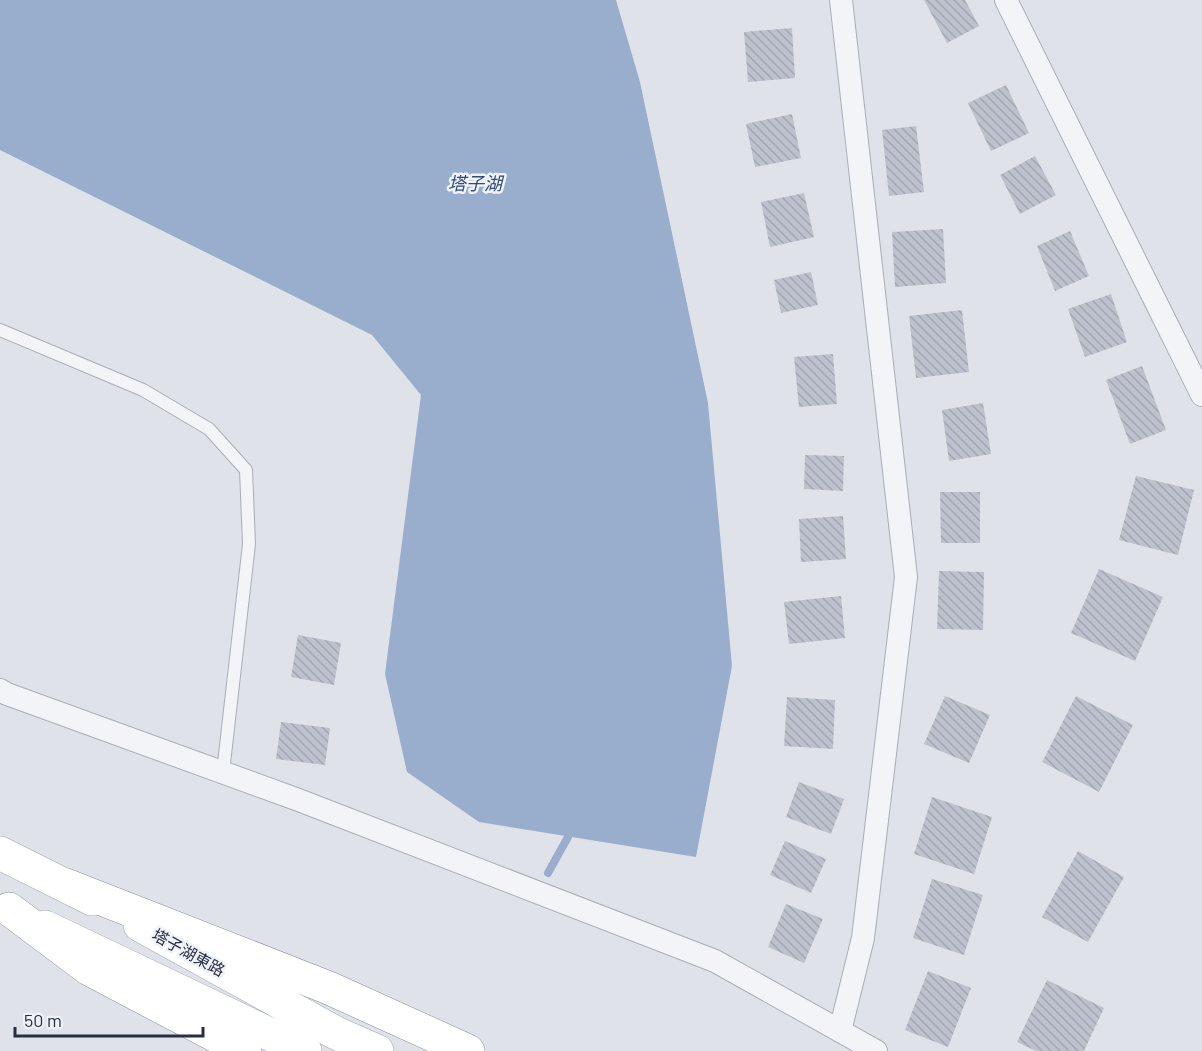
<svg xmlns="http://www.w3.org/2000/svg" width="1202" height="1051" font-family="Barlow,'Noto Sans SC',sans-serif">
	<style>
		.water { fill: #98aecc }
		.lines { fill: none; stroke-linecap: round; stroke-linejoin: round }
		.stream { stroke: #98aecc; stroke-width: 8 }
		.building { fill: url(#building-back-hatch) }
		.lane-casing { stroke: #a8adb7; stroke-width: 14 }
		.street-casing { stroke: #a8adb7; stroke-width: 24 }
		.primary-casing { stroke: #9ea6b6; stroke-width: 34 }
		.highway-casing { stroke: #868fa1; stroke-width: 34 }
		.lane { stroke: #f2f4f7; stroke-width: 12 }
		.street { stroke: #f2f4f7; stroke-width: 22 }
		.primary { stroke: #fff; stroke-width: 33 }
		.highway { stroke: #fff; stroke-width: 33 }
		.labels { text-anchor: middle; dominant-baseline: central; stroke-width: 5; stroke-linejoin: round; paint-order: stroke }
		.street-label { font-size: 16px; fill: #272f42; stroke: #eff2f7 }
		.water-label { font-size: 18px; font-style: italic; fill: #2f4b78; stroke: #eff2f7 }
	</style>
	<defs>
		<pattern id="building-back-hatch" width="6" height="6" patternUnits="userSpaceOnUse" patternTransform="scale(1.5)"><rect width="6" height="6" fill="#bcc1cd"/><path d="M-1 5l2 2M0 0l6 6M5-1l2 2" fill="none" stroke="#a2a6b1"/></pattern>
	</defs>
	<rect width="100%" height="100%" fill="#dfe3e9"/>
	<path class="water" d="M0,0H616L640,82L708,403L732,666L696,857L479,822L407,772L385,674L421,395L372,335L0,150Z"/>
	<g class="lines">
		<path class="stream" d="M548,873L568,837"/>
	</g>
	<path class="building" d="M924,0H965L979,26L947,43Z
		M792,28L795,78L748,82L744,32Z
		M1006,85L1029,133L991,151L968,103Z
		M792,114L801,158L755,167L746,124Z
		M916,126L924,192L889,196L882,130Z
		M1035,156L1056,195L1020,214L1000,175Z
		M804,193L814,237L770,247L761,202Z
		M943,229L946,283L895,287L892,232Z
		M1070,231L1089,276L1055,291L1037,246Z
		M811,272L818,305L781,313L774,280Z
		M1111,294L1127,342L1085,357L1068,309Z
		M962,310L969,372L916,378L909,316Z
		M833,354L837,404L799,407L794,357Z
		M1142,366L1166,430L1130,444L1106,380Z
		M983,403L991,454L949,461L942,410Z
		M805,455L844,456L843,491L804,489Z
		M1136,476L1194,490L1178,555L1119,540Z
		M940,492H980V543H941Z
		M843,516L846,559L801,562L799,519Z
		M1099,569L1163,597L1135,661L1071,633Z
		M939,571L984,572L983,630L937,629Z
		M841,596L845,638L789,644L784,602Z
		M298,635L341,643L334,685L291,677Z
		M945,696L990,715L969,763L924,744Z
		M1076,696L1133,725L1099,792L1042,762Z
		M787,697L835,700L833,749L784,746Z
		M281,722L330,728L325,765L276,759Z
		M799,782L844,799L831,834L786,817Z
		M932,797L992,817L974,874L914,854Z
		M785,841L826,859L811,893L770,875Z
		M1078,851L1124,877L1088,942L1042,917Z
		M932,879L983,895L964,955L913,938Z
		M786,904L823,919L804,963L768,947Z
		M928,971L971,988L948,1047L905,1030Z
		M1047,980L1104,1008L1084,1051H1036L1017,1042Z"/>
	<g class="lines">
		<defs>
			<path id="lane" d="M0,330L143,390L209,429L246,470L249,544L223,772"/>
			<path id="street" d="M1006,0L1202,395
				M0,690L7,694L296,799L715,961L876,1051
				M840,1031L863,938L906,577L841,0"/>
			<path id="primary" d="M0,853L92,899
				M140,925L336,1033L377,1051
				M45,927L305,1051"/>
			<path id="highway" d="M66,885L329,988L468,1051
				M9,909L89,969L245,1051"/>
		</defs>
		<use href="#lane" class="lane-casing"/>
		<use href="#street" class="street-casing"/>
		<use href="#primary" class="primary-casing"/>
		<use href="#highway" class="highway-casing"/>
		<use href="#lane" class="lane"/>
		<use href="#street" class="street"/>
		<use href="#primary" class="primary"/>
		<use href="#highway" class="highway"/>
	</g>
	<g class="labels">
		<g class="street-label">
			<text transform="translate(189 952) rotate(29)">塔子湖東路</text>
		</g>
		<g class="water-label">
			<text x="475" y="183">塔子湖</text>
		</g>
	</g>
	<path d="M15 1027v9h188v-9" fill="none" stroke="#272f42" stroke-width="3"/>
	<text x="24" y="1027" font-size="18" fill="#272f42" stroke="#eff2f7" stroke-width="4.5" paint-order="stroke">50 m</text>
</svg>
